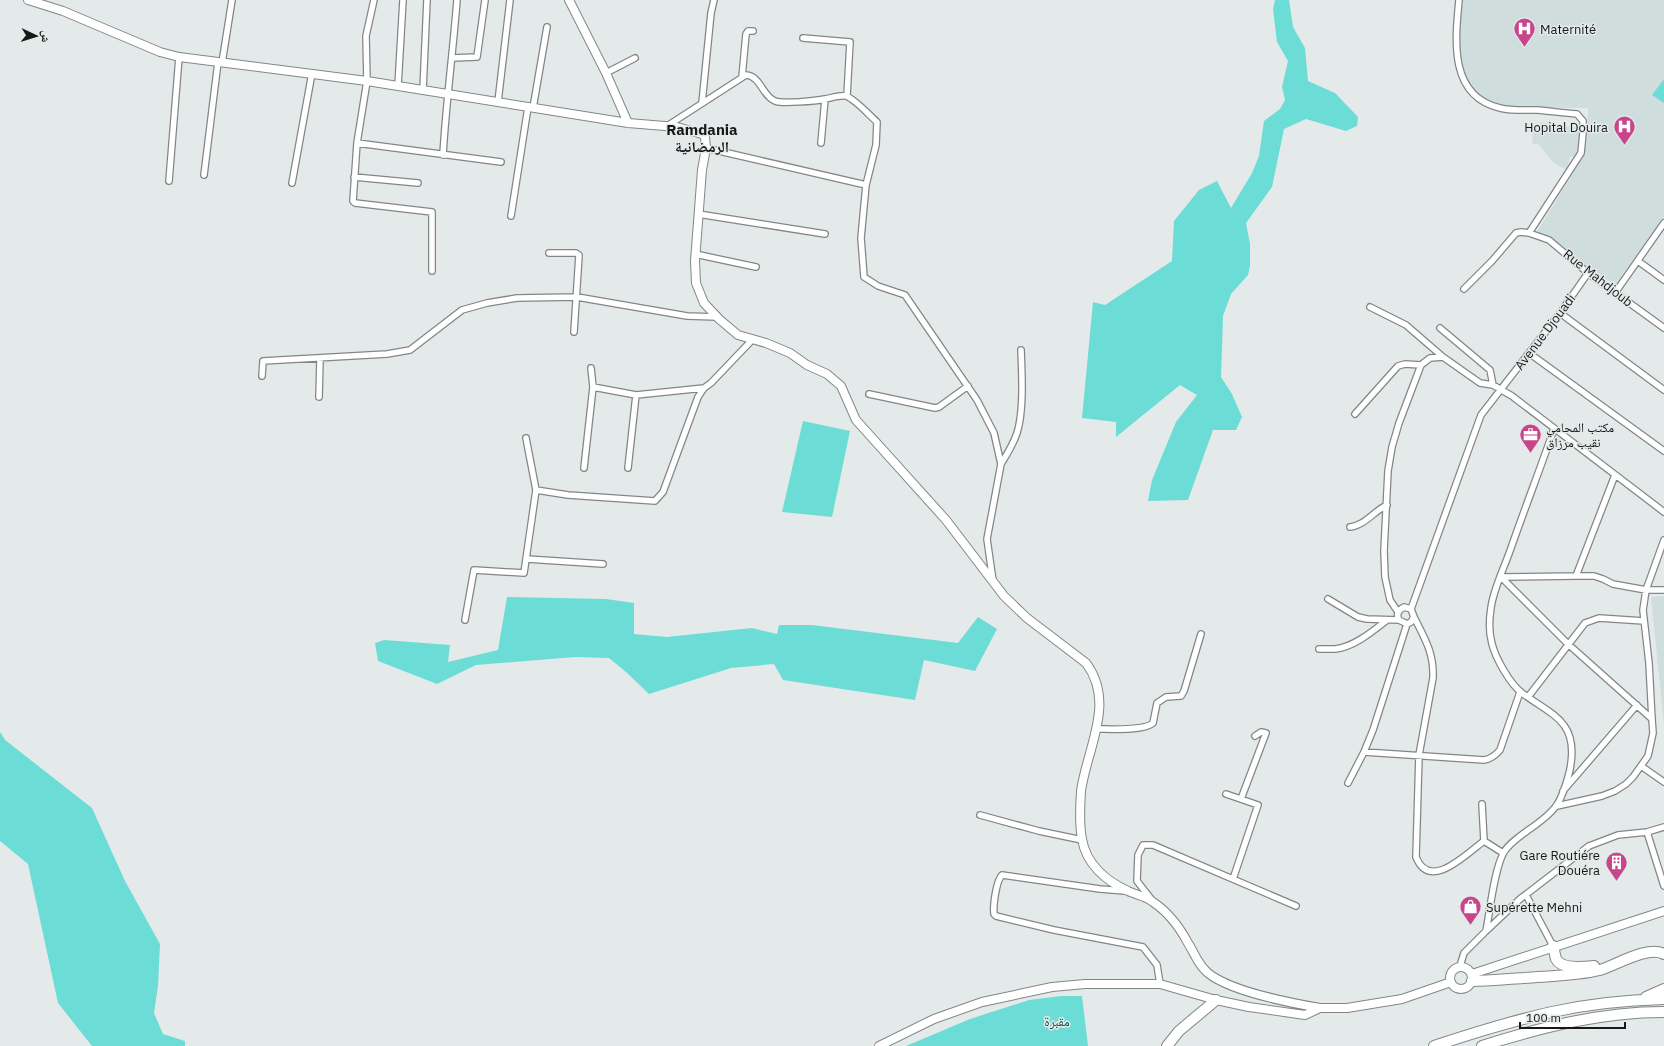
<svg xmlns="http://www.w3.org/2000/svg" width="1664" height="1046" font-family="'IBM Plex Sans','Noto Naskh Arabic',sans-serif">
	<style>
		.built { fill: #cfdddc }
		.green { fill: #6cdcd6 }
		.lines { fill: none; stroke-linecap: round; stroke-linejoin: round }
		.street-casing { stroke: #828786; stroke-width: 8 }
		.secondary-casing { stroke: #828786; stroke-width: 10 }
		.highway-casing { stroke: #828786; stroke-width: 12 }
		.street { stroke: #fff; stroke-width: 5.5 }
		.secondary { stroke: #fff; stroke-width: 8 }
		.highway { stroke: #fff; stroke-width: 10 }
		.labels { text-anchor: middle; dominant-baseline: central; stroke-width: 3; stroke-linejoin: round; paint-order: stroke }
		.poi-label { font-size: 13px; fill: #171918; stroke: #e4eae9; text-anchor: start }
		.street-label { font-size: 13px; fill: #171918; stroke: #e4eae9 }
		.park-label { font-size: 13px; fill: #0b4f4c; stroke: #e4eae9 }
		.quarter-label { font-size: 15px; font-weight: bold; fill: #171918; stroke: #e4eae9 }
	</style>
	<rect width="100%" height="100%" fill="#e4eae9"/>
	<path class="built" d="M1463,0H1664V217L1615,285L1537,232L1583,157L1587,136L1588,108L1509,107L1488,101L1477,94L1469,83L1463,70L1460,57L1459,41Z
		M1540,122L1581,128L1576,157H1570L1567,170L1554,163L1538,144H1532L1533,127L1540,129Z
		M1664,596V725L1651,597Z"/>
	<path class="green" d="M1275,0H1289L1293,27L1305,48L1308,81L1335,93L1358,117L1357,126L1346,131L1306,119L1284,129L1272,187L1246,223L1250,244V266L1248,275L1231,294L1223,316L1221,377L1232,394L1242,417L1236,430H1213L1188,500L1148,501L1152,480L1176,422L1197,395L1180,385L1116,437V422L1082,418L1093,302L1105,305L1172,261L1174,221L1199,190L1217,181L1231,208L1252,173L1259,156L1264,121L1280,109L1285,100L1282,87L1288,61L1277,42L1273,9Z
		M1664,79V103L1652,95Z
		M803,421L850,431L832,517L782,512Z
		M507,597L606,599L634,603V634L667,637L752,628L777,634L779,625H812L958,643L978,617L997,629L975,671L924,660L915,700L783,680L774,664L731,668L649,694L626,672L609,658L575,657L476,665L437,684L378,661L375,643L384,640L450,645L448,662L498,650Z
		M0,732L5,740L92,808L125,881L160,944L158,986L154,1013L163,1034L185,1041V1046H92L58,1003L28,864L0,841Z
		M1061,996H1082L1088,1046H906L970,1019L1029,1000Z"/>
	<g class="lines">
		<defs>
			<path id="street" d="M374,0L366,36L367,81L357,143L353,201L355,203L432,212V271
				M1459,0C1455,41 1449,96 1500,108C1512,111 1525,110 1537,110C1550,111 1563,113 1577,114L1583,121V133L1581,153L1529,233
				M803,38L850,42L847,96
				M452,58L477,57L485,0
				M222,63L232,0
				M606,73L635,58
				M742,77L746,34L748,31H753
				M398,86L403,0
				M423,90L427,0
				M498,102L510,0
				M702,103L711,13L714,0
				M533,108L547,27
				M667,126L746,75C761,76 762,96 775,101C782,104 816,101 825,99C831,98 839,95 846,96C855,99 870,116 877,122L876,145L866,185L861,238L864,277L878,286L905,295L977,400L994,433L1001,464L987,539L993,581
				M357,143L501,162
				M821,143L825,99
				M706,148L866,185
				M443,155C446,103 453,52 457,0
				M204,175L218,62
				M354,177L418,183
				M169,181L179,57
				M292,183L312,73
				M698,214L825,234
				M511,216L528,107
				M549,253H576L579,255L574,332
				M695,254L756,267
				M1638,261L1664,280
				M1464,289L1492,261L1516,233L1521,232L1529,233L1549,240L1588,273L1664,328
				M1615,293L1664,223
				M1370,307L1406,325L1443,357
				M1560,313L1664,390
				M1440,328L1490,370L1493,385
				M1529,353L1664,451
				M591,368L593,387
				M262,376L263,361L387,354L410,350L462,310L487,303L517,298L577,297L687,316L717,317
				M869,394L935,408L939,407L968,386
				M319,397L320,359
				M1355,414L1398,366L1405,364L1421,365
				M526,438L536,490
				M1001,464C1007,454 1013,445 1017,433C1024,411 1022,374 1021,350
				M584,468L593,387L636,395L704,388
				M628,468L636,395
				M1350,527C1364,526 1374,511 1387,505
				M527,559L603,564
				M1576,576H1594L1603,579L1613,584L1646,590H1664
				M1501,577L1568,644L1652,719
				M1501,577L1576,576L1615,475
				M1328,599L1358,617L1367,619L1399,620L1407,624L1411,622L1414,617L1411,609L1404,607C1398,610 1396,615 1399,620
				M1411,609L1481,415L1560,313L1588,273
				M1398,612L1390,600L1385,577L1384,551L1388,471L1392,447L1399,423L1421,365L1430,358L1443,357L1480,383L1493,385L1512,396L1664,512
				M1414,617C1425,639 1434,653 1433,678L1419,755L1416,857C1430,892 1466,854 1484,841L1503,853
				M465,620L474,570L524,573L536,490L568,495L655,501L663,492L698,397L704,388L711,383L753,339
				M1319,649C1325,649 1330,649 1335,649C1354,647 1373,631 1387,620
				M1528,697L1585,623L1599,618L1644,621
				M1097,729C1110,729 1145,731 1153,723L1157,703L1166,697L1181,696L1184,691L1201,634
				M1364,752L1484,760C1491,759 1495,756 1500,750L1520,692
				M1641,766L1664,782
				M1348,783L1364,752L1373,730L1407,624
				M1563,791L1637,705
				M1226,794L1258,805L1233,879
				M1241,799L1266,733L1261,732L1255,736
				M1482,804L1484,841
				M1557,806L1602,796L1615,791L1626,784L1633,777L1648,756L1653,733L1652,719L1649,663L1643,610L1646,590L1664,540
				M980,815L1039,831L1082,840
				M1647,832L1664,886
				M1125,891L1100,889L1002,875C996,881 993,906 994,914L996,916L1054,930L1143,947L1157,965L1160,984
				M1526,895L1553,946
				M1151,899L1137,881L1138,855L1143,845H1153L1296,906
				M1486,931C1490,911 1494,871 1503,854C1507,845 1519,837 1527,831C1537,824 1549,816 1556,806C1562,799 1570,773 1571,763C1577,720 1550,714 1522,693C1510,684 1496,659 1492,644C1489,633 1489,620 1491,608C1493,590 1505,566 1511,548C1525,508 1540,469 1554,429
				M1460,966L1464,953L1486,931L1520,899L1589,846L1618,835L1647,832L1664,827"/>
			<path id="secondary" d="M28,0L63,11L160,52L179,57L367,81L628,123L677,127L702,134L705,137L706,148L702,170L695,261L696,283L704,303L719,319L738,335L766,343L790,353L807,365L827,374L841,386L856,420L946,520L1004,596L1027,618L1086,663C1116,703 1087,748 1081,791C1080,806 1079,824 1082,839C1086,864 1106,881 1128,891C1136,895 1146,896 1153,902C1168,912 1180,928 1188,943C1195,954 1198,965 1208,973C1230,991 1291,1003 1320,1008
				M569,0L606,73L628,123
				M1450 978a11 11 0 1 1 22 0a11 11 0 1 1-22 0Z
				M1472,974L1664,911
				M879,1046L934,1019L982,1002L1052,987L1085,984H1160L1216,1000L1249,1007L1305,1015L1320,1008H1347L1402,999L1451,982"/>
			<path id="highway" d="M1553,946C1554,950 1555,955 1556,959C1562,970 1584,967 1594,966
				M1472,981C1489,981 1506,979 1524,978C1549,976 1575,976 1600,970C1616,965 1649,945 1664,954
				M1646,997L1664,989
				M1167,1046L1179,1031L1216,1000
				M1434,1046C1473,1033 1512,1021 1552,1012C1588,1004 1627,1000 1664,999
				M1482,1046C1542,1027 1601,1012 1664,1012"/>
		</defs>
		<use href="#street" class="street-casing"/>
		<use href="#secondary" class="secondary-casing"/>
		<use href="#highway" class="highway-casing"/>
		<use href="#street" class="street"/>
		<use href="#secondary" class="secondary"/>
		<use href="#highway" class="highway"/>
	</g>
	<defs>
		<symbol id="hospital-pin" viewBox="-11 -11 22 30"><path d="M0 17L-7.5 6A9.5 9.5 0 1 1 7.5 6Z" fill="#c9458b" stroke="#e4eae9"/><path d="M-5-5h3v3.5h4V-5h3V5h-3V1.5h-4V5h-3Z" fill="#fff"/></symbol>
		<symbol id="office-pin" viewBox="-11 -11 22 30"><path d="M0 17L-7.5 6A9.5 9.5 0 1 1 7.5 6Z" fill="#c9458b" stroke="#e4eae9"/><path d="M-6-3h4V-5.5h4V-3h4V5H-6ZM-1-4.5V-3h2v-1.5ZM-6 0V1H6V0Z" fill="#fff"/></symbol>
		<symbol id="building-pin" viewBox="-11 -11 22 30"><path d="M0 17L-7.5 6A9.5 9.5 0 1 1 7.5 6Z" fill="#c9458b" stroke="#e4eae9"/><path d="M-4-6H4V6H1V3H-1V6H-4ZM-2.5-4.3h1.7v1.8h-1.7ZM.8-4.3h1.7v1.8H.8ZM-2.5-1h1.7V.8h-1.7ZM.8-1h1.7V.8H.8Z" fill="#fff"/></symbol>
		<symbol id="shop-pin" viewBox="-11 -11 22 30"><path d="M0 17L-7.5 6A9.5 9.5 0 1 1 7.5 6Z" fill="#c9458b" stroke="#e4eae9"/><path d="M-5-2.5h2.3a2.7 3.5 0 0 1 5.4 0H5L5.5 6h-11ZM-1.5-2.5h3a1.5 2.3 0 0 0-3 0Z" fill="#fff"/></symbol>
	</defs>
	<g fill-rule="evenodd">
		<use href="#hospital-pin" x="1512" y="16" width="25" height="34"/>
		<use href="#hospital-pin" x="1612" y="114" width="25" height="34"/>
		<use href="#office-pin" x="1518" y="422" width="25" height="34"/>
		<use href="#building-pin" x="1604" y="850" width="25" height="34"/>
		<use href="#shop-pin" x="1458" y="894" width="25" height="34"/>
	</g>
	<g class="labels">
		<g class="poi-label">
			<text x="1540" y="29">Maternité</text>
			<text x="1608" y="127" text-anchor="end">Hopital Douira</text>
			<text x="1546" y="427">مكتب المحامي<tspan x="1546" dy="15">نقيب مرزاق</tspan></text>
			<text x="1600" y="855" text-anchor="end">Gare Routiére<tspan x="1600" dy="15">Douéra</tspan></text>
			<text x="1486" y="907">Supérette Mehni</text>
		</g>
		<g class="street-label">
			<text transform="translate(1598 278) rotate(38)">Rue Mahdjoub</text>
			<text transform="translate(1545 332) rotate(-53)">Avenue Djouadi</text>
		</g>
		<g class="park-label">
			<text x="1057" y="1021">مقبرة</text>
		</g>
		<g class="quarter-label">
			<text x="702" y="129">Ramdania<tspan x="702" dy="17">الرمضانية</tspan></text>
		</g>
	</g>
	<g transform="translate(36 36) rotate(94)" stroke="#e4eae9" stroke-width="3" paint-order="stroke">
	<path d="M0-3L7 15L0 10L-7 15Z" fill="#171918"/>
	<text y="-6" font-size="11" font-weight="bold" text-anchor="middle" fill="#171918">ش</text>
	</g>
	<path d="M1520 1022v6h105v-6" fill="none" stroke="#171918" stroke-width="2"/>
	<text x="1526" y="1022" font-size="12" fill="#171918" stroke="#e4eae9" stroke-width="3" paint-order="stroke">100 m</text>
</svg>
